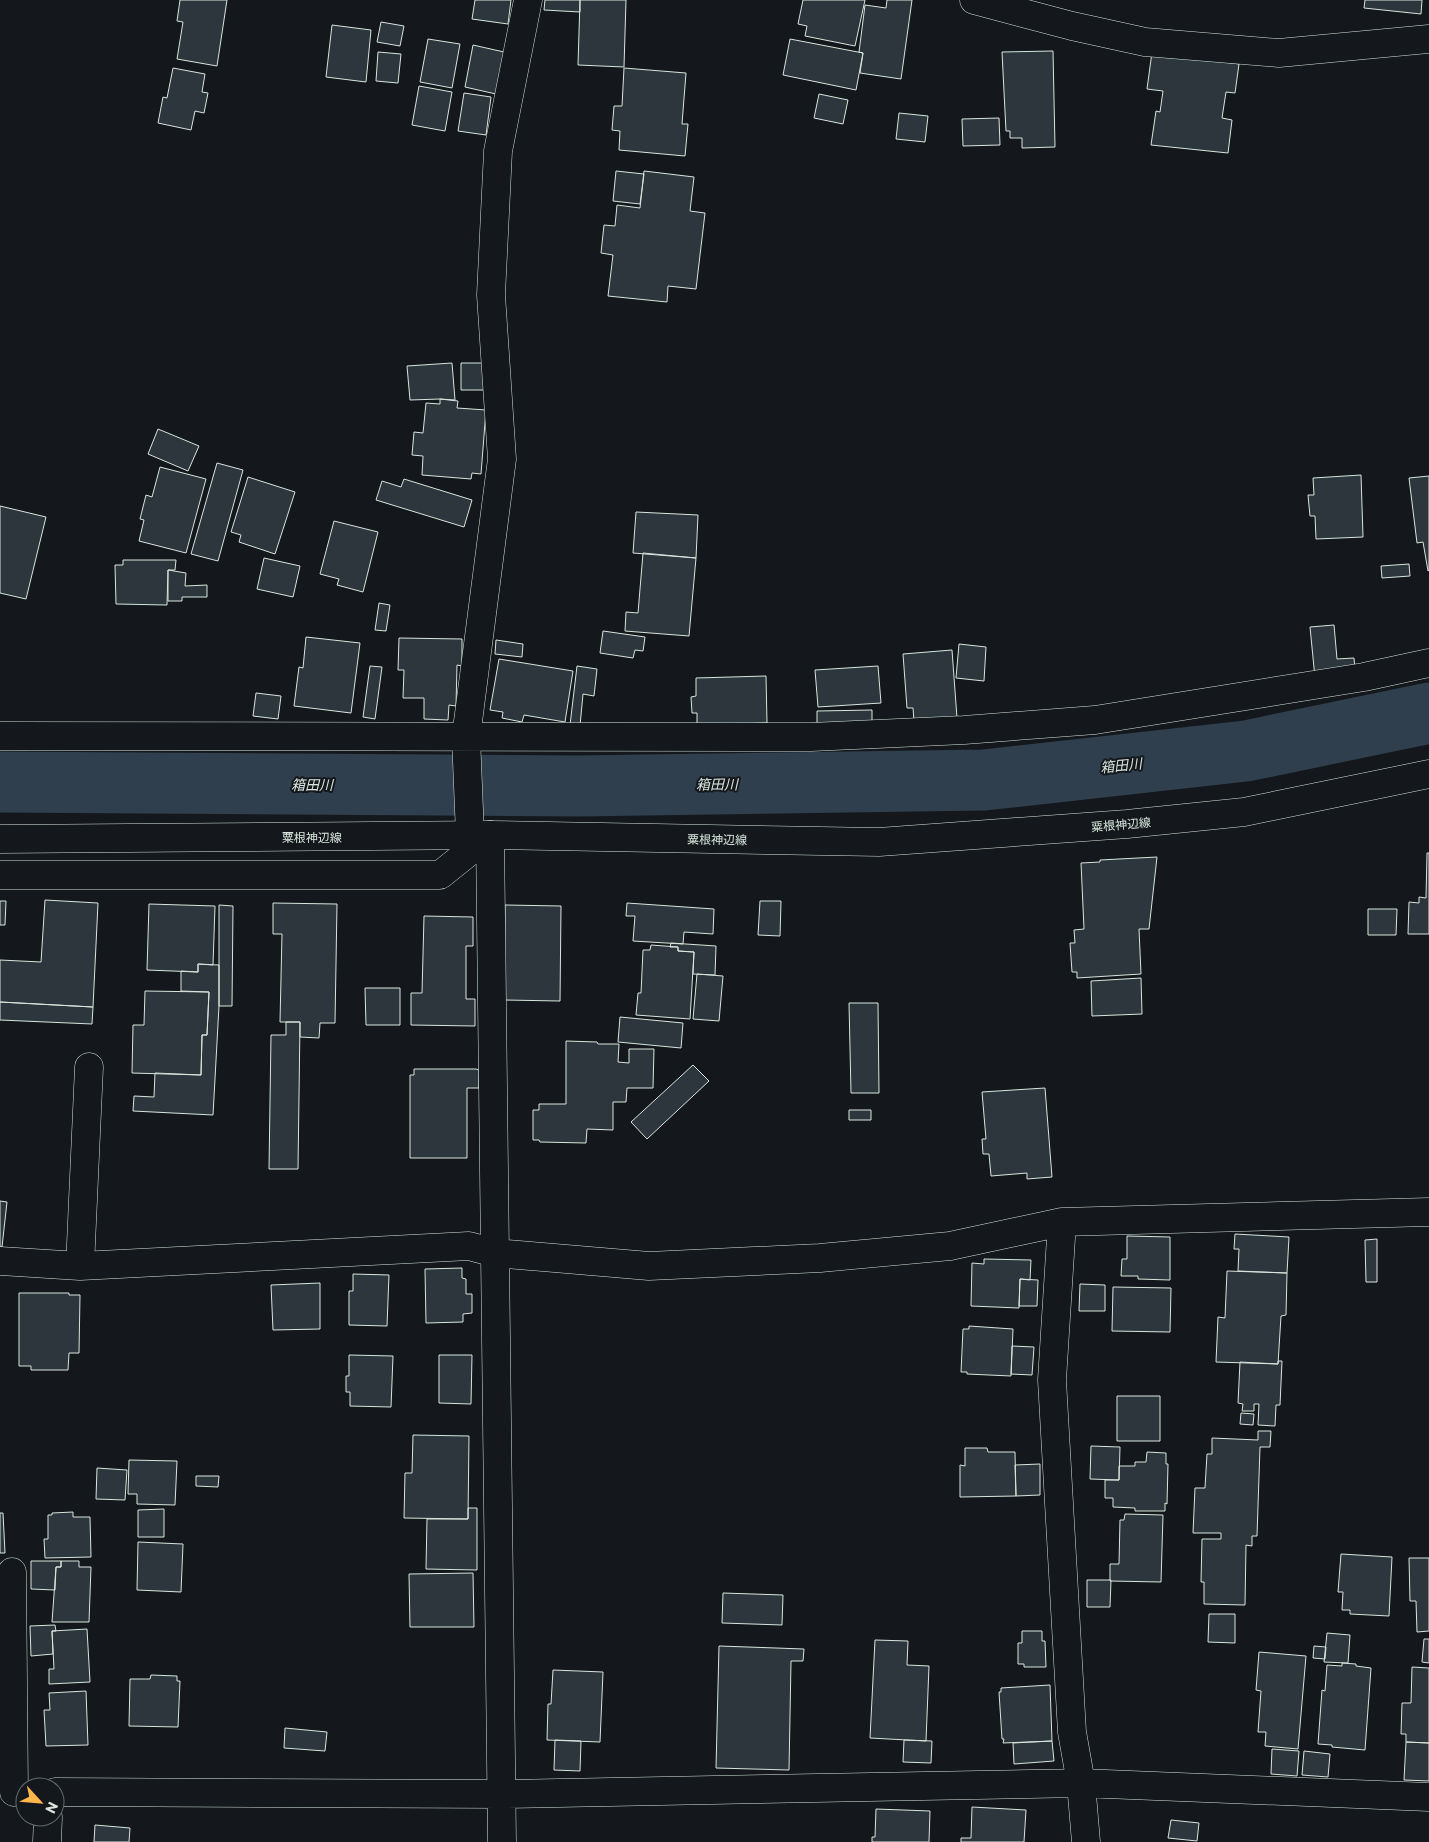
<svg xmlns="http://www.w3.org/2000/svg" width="1429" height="1842" font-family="Commissioner,'Noto Sans JP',sans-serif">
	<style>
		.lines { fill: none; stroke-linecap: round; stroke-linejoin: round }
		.river { stroke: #2f3f4d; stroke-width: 61 }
		.building { fill: #2c363c; stroke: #d8e6dc }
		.minor-casing { stroke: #d8e6dc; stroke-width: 29 }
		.secondary-casing { stroke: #d8e6dc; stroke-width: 29 }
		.minor { stroke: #14181c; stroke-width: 28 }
		.secondary { stroke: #14181c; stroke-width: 28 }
		.labels { text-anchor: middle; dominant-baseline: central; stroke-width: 4; stroke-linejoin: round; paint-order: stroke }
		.street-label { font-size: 12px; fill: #d8e6dc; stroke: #14181c }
		.water-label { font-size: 14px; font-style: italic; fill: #d8e6dc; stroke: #14181c }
	</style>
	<rect width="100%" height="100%" fill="#14181c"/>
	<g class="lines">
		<path class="river" d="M0,782L578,786L984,780L1246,751L1429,713"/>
	</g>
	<path class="building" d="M180,0H227L217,66L177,59L183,22L177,21Z
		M475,0H511L508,24L472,19Z
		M545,0H580V12L544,10Z
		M580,0H626L624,67L578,65Z
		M803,0H865L855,46L805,36L807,26L798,24Z
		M887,0H912L901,79L860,73L863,53L859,52L865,5L886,8Z
		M1365,0H1422L1421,14L1364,8Z
		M381,22L404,26L400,46L377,42Z
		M332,25L371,30L366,82L326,77Z
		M428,39L460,44L452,88L420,82Z
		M790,39L863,53L856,90L783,75Z
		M473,45L504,52L496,94L465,87Z
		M1053,51L1055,147L1022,148V138H1010V131H1006L1002,52Z
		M378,52L401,54L398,83L376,81Z
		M1152,52L1239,64L1235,93L1226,92L1222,118L1232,120L1228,153L1151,145L1156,111L1160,112L1163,91L1147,89Z
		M173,68L205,74L202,92L208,93L204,113L195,111L191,130L158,123L163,97L167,98Z
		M624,68L686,73L682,124H688L685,156L619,150L620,131L612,130L614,106H622Z
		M419,86L452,92L445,131L412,125Z
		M464,93L491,97L486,135L458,131Z
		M819,94L848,100L843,124L814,118Z
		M899,113L928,116L925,142L896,139Z
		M999,118L1000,145L963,146L962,119Z
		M616,171L644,174L640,204L613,201Z
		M644,171L694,177L690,211L705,213L696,289L668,286L667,302L608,296L613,255L601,253L604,225L615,226L617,205L640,208Z
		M452,363L455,400L440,399L410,400L407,366Z
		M461,363H487V390H461Z
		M440,399L458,401L457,408L486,410L481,474L472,473L471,479L422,475L423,456L412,455L414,432L423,433L426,403L440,404Z
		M158,429L199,446L188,471L148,454Z
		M217,463L243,470L218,561L191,554Z
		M160,467L206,479L186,553L139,541L144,520L140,519L146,495L152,497Z
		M1361,475L1363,537L1316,539L1315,516H1310L1308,495H1314L1313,478Z
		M1429,476V570L1428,571L1423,542L1417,543L1409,478Z
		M248,477L295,492L275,554L239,542L241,535L231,532Z
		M404,479L472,500L464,527L376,500L382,481L401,487Z
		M0,506L46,517L26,599L0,593Z
		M636,512L698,515L696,558L633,553Z
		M334,521L378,532L363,592L337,585L339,579L320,574Z
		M643,553L696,558L689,636L625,631L626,612L638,613Z
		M264,558L300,566L293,597L257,589Z
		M123,560H176L175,570H168L167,605L116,604L115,565H123Z
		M1409,564L1410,576L1382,578L1381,566Z
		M168,570L186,573L185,586L207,585V597H182V601H168Z
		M379,603L390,605L386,631L375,630Z
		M1334,625L1337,659L1354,658L1355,669L1315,678L1310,627Z
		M603,631L645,637L643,651L635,650L633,658L600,653Z
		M306,637L360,643L351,713L294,706L299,667L303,668Z
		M399,638L462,639V666L457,665L456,706L449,705L448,720L424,719V698H403L404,670H398Z
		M496,640L523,644L522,657L495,654Z
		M959,644L986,647L984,681L956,678Z
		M952,650L957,718L914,722L913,708H907L903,654Z
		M499,659L573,671L565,722L524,715L522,722L502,718L503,712L490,710Z
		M370,666L382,667L375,719L363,717Z
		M577,666L597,669L594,696L583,694L580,726L570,725Z
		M878,666L881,703L818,707L815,670Z
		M766,676L767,723L697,725V713H692L691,697L696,696V678Z
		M256,693L281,696L278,719L253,716Z
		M872,710V722L817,723V711Z
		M1427,853H1429V934H1408L1409,902L1419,903V897L1426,898Z
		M1157,857L1149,929H1139L1141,974L1077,978V972H1072L1070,943H1075L1074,930L1084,929L1081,863L1100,862V860Z
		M45,900L98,903L93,1007L0,1002V960L41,962Z
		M0,901H6L5,925H0Z
		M760,901H781L780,936L758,935Z
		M273,903L337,904L335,1023H320L319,1038L300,1037V1022H280L282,934H273Z
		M627,903L714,909L713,934L684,932L683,944L633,941L635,916H626Z
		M149,904L215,906L213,965L198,964V972L147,970Z
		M219,905L233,906L232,1006H219Z
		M505,905L561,906L560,1001L504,1000Z
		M1368,909H1397L1396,935H1368Z
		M424,916L473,917V946H466V999H475V1026L411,1025V993H422Z
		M671,943L716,946L715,975L693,974L694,952L678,951V947H670Z
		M651,945L678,947V951L694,952L690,1019L636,1015L638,993H641L643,950H650Z
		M198,964L219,965V1006L213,1115L133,1111L134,1096L154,1097L155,1073L201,1075L202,1035H207L209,992L181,991V971L198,972Z
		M697,974L723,976L719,1021L693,1019Z
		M1141,978L1142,1014L1092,1016L1091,981Z
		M365,988H400V1025H366Z
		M145,991L209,992L207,1035H202L201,1075L132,1073L133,1025H144Z
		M0,1002L93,1007L92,1024L0,1020Z
		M849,1003H878L879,1093H851Z
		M620,1017L683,1023L681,1048L618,1042Z
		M286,1022H300L298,1169H269L271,1035H286Z
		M566,1041L597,1042L598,1044H619L618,1062L629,1063V1049H654L653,1088H627L626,1102H613V1130L587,1129L586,1143L540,1142L539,1140H533V1110H539V1104H566Z
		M693,1065L709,1081L647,1139L631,1122Z
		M414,1069H476L479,1070V1088H467V1158H410V1075H414Z
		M1045,1088L1052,1177L1027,1179V1173L991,1176L989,1154H983L982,1139H986L982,1092Z
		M849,1110H871V1120H849Z
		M0,1201L7,1202L2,1247H0Z
		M1235,1234L1289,1237L1287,1273L1238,1271L1239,1249H1234Z
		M1127,1236L1170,1237V1280L1138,1279V1276H1121L1122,1259H1127Z
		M1377,1239V1282H1366L1365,1240Z
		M984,1259L1031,1260L1030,1280L1020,1279L1019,1308L971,1306L972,1263L984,1264Z
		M462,1268V1278L466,1279V1294H472V1313L463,1314V1322L426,1323L425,1269Z
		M1227,1271L1287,1273L1286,1315L1281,1316L1278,1364L1216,1362L1218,1317L1225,1318Z
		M353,1274L389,1275L387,1326L349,1325V1291H353Z
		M1020,1279L1038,1280L1037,1306H1019Z
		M320,1283V1329L273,1330L271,1285Z
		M1080,1284L1105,1285V1311H1079Z
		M1113,1287L1171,1288L1170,1332L1112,1331Z
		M19,1293H69V1295H80L79,1353H69L68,1370H31V1366H19Z
		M969,1326L1013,1329L1011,1376L967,1374V1372H961L963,1329H969Z
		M1012,1346L1034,1347L1032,1375L1011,1374Z
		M349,1355L393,1356L391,1407L350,1406V1392H346V1376H349Z
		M439,1355H472L471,1404L439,1403Z
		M1278,1361H1282L1280,1405H1276L1275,1426L1258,1425L1259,1404H1254V1411H1242L1243,1404L1238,1403L1240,1362L1278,1364Z
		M1117,1396H1160V1441H1117Z
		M1241,1413L1254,1414L1253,1425L1240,1424Z
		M1258,1431H1271L1270,1447H1260L1257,1536H1252V1546L1246,1545L1245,1605L1204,1604V1582H1201L1202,1539H1221V1533H1193L1195,1488H1205L1207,1454H1212V1438L1258,1440Z
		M413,1435L469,1436L468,1519L404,1518L405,1473H412Z
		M1091,1446L1120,1447L1119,1480L1090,1479Z
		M965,1448H987L988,1452H1015L1016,1496L960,1497V1465L965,1466Z
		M1147,1452L1166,1453V1464H1168L1167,1504L1165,1503V1511H1135V1508L1113,1507V1498H1105V1480H1119V1466H1135V1462H1146Z
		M129,1460L177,1461L175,1505L137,1504V1494H128Z
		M1040,1464V1495L1016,1496L1015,1465Z
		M97,1468L127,1470L125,1500L96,1499Z
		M196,1476H219L218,1487L196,1486Z
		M468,1508H477V1570L426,1569L427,1519H468Z
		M164,1509V1537H138V1510Z
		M73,1512V1517H90L91,1557L45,1558L44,1539H48V1515H52V1513Z
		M0,1513H3L5,1553H0Z
		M1125,1514L1163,1515L1161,1582L1110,1581V1564H1119L1120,1520H1124Z
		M138,1542L183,1544L181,1592L137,1590Z
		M1341,1554L1392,1557L1389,1616L1350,1614V1610H1342L1343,1592H1338Z
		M1409,1558H1429V1631L1417,1632L1416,1601H1410Z
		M31,1561H61V1567H56L55,1590L31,1589Z
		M61,1561H79V1567H91L89,1622H52L56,1567H61Z
		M473,1573L474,1627H410L409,1574Z
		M1087,1580H1111L1110,1607H1087Z
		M723,1593L783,1595L782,1625L722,1623Z
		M1209,1614H1235V1643L1208,1642Z
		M55,1625L56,1631H52L53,1654L31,1656L30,1626Z
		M87,1629L90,1682L49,1684V1669H54L52,1631Z
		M1022,1631H1042V1641H1045L1046,1667H1024V1664H1018V1643H1022Z
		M1327,1633L1350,1635L1348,1663L1324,1662Z
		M1424,1639H1429V1663L1422,1662Z
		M875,1640L908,1641L907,1665L929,1666L926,1741L870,1738Z
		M719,1646L804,1649L803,1661H791L789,1770L716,1768Z
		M1314,1646L1326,1647L1325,1659L1313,1658Z
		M1259,1652L1306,1656L1298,1749L1265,1746L1266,1732H1258L1261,1691L1256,1690Z
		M1342,1663L1356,1664V1666L1371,1668L1365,1750L1332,1747V1745L1318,1744L1322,1690L1325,1691L1327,1665L1342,1666Z
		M1412,1667L1429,1668V1743L1406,1742V1734H1401L1402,1703H1411Z
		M553,1670L603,1672L600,1742L547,1740L548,1704H551Z
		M151,1675L177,1676V1681H180L178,1727L129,1726L130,1679H150Z
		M1050,1685L1052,1741L1003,1743L1004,1739H1002L999,1692H1001V1688Z
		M86,1691L88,1745L46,1746L44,1710H50L49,1693Z
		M285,1728L327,1732L325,1751L284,1748Z
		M555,1740L581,1741L580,1771L554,1770Z
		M904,1740L932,1741L931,1763L903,1762Z
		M1052,1741L1054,1761L1014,1764L1013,1743Z
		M1406,1742L1429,1743V1781L1404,1780Z
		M1272,1749L1299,1751L1297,1776L1271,1774Z
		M1304,1751L1330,1754L1328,1777L1302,1775Z
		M972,1807L1026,1810L1024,1842H961V1838H971Z
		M876,1809L930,1811L929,1842H872V1837H875Z
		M1171,1820L1199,1823L1197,1841L1168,1838Z
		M95,1825L130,1828L129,1842H94Z"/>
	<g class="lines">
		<defs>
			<path id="minor" d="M974,0L1072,26L1145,42L1279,53L1429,39
				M0,736L811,737L964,730L1095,720L1364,677L1429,663
				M470,835L466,737L502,459L491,295L498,151L528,0
				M490,835L502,1842
				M0,875H440L490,835
				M1062,1222L1052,1380L1072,1732L1081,1783L1086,1842
				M0,1261L80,1266L469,1246L495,1253L649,1266L820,1258L950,1246L1062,1222L1429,1212
				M80,1266L89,1067
				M12,1572L14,1792
				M55,1792L502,1794L1081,1783L1429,1797
				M47,1842L48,1817"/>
			<path id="secondary" d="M0,839L490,835L879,842L1127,824L1244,812L1429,774"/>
		</defs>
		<use href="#minor" class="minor-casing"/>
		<use href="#secondary" class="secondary-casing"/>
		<use href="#minor" class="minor"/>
		<use href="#secondary" class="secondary"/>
	</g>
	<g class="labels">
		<g class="street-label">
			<text transform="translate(1121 824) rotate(-5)">粟根神辺線</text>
			<text x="312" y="837">粟根神辺線</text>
			<text transform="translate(717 839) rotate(1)">粟根神辺線</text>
		</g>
		<g class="water-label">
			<text transform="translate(1121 765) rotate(-6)">箱田川</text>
			<text x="312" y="784">箱田川</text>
			<text transform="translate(717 784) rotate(-1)">箱田川</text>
		</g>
	</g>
	<g transform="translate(40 1802) rotate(116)"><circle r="24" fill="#14181c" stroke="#626a69"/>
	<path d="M0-4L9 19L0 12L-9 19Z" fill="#ffb74d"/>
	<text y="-8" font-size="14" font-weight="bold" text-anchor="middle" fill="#d8e6dc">N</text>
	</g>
</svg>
